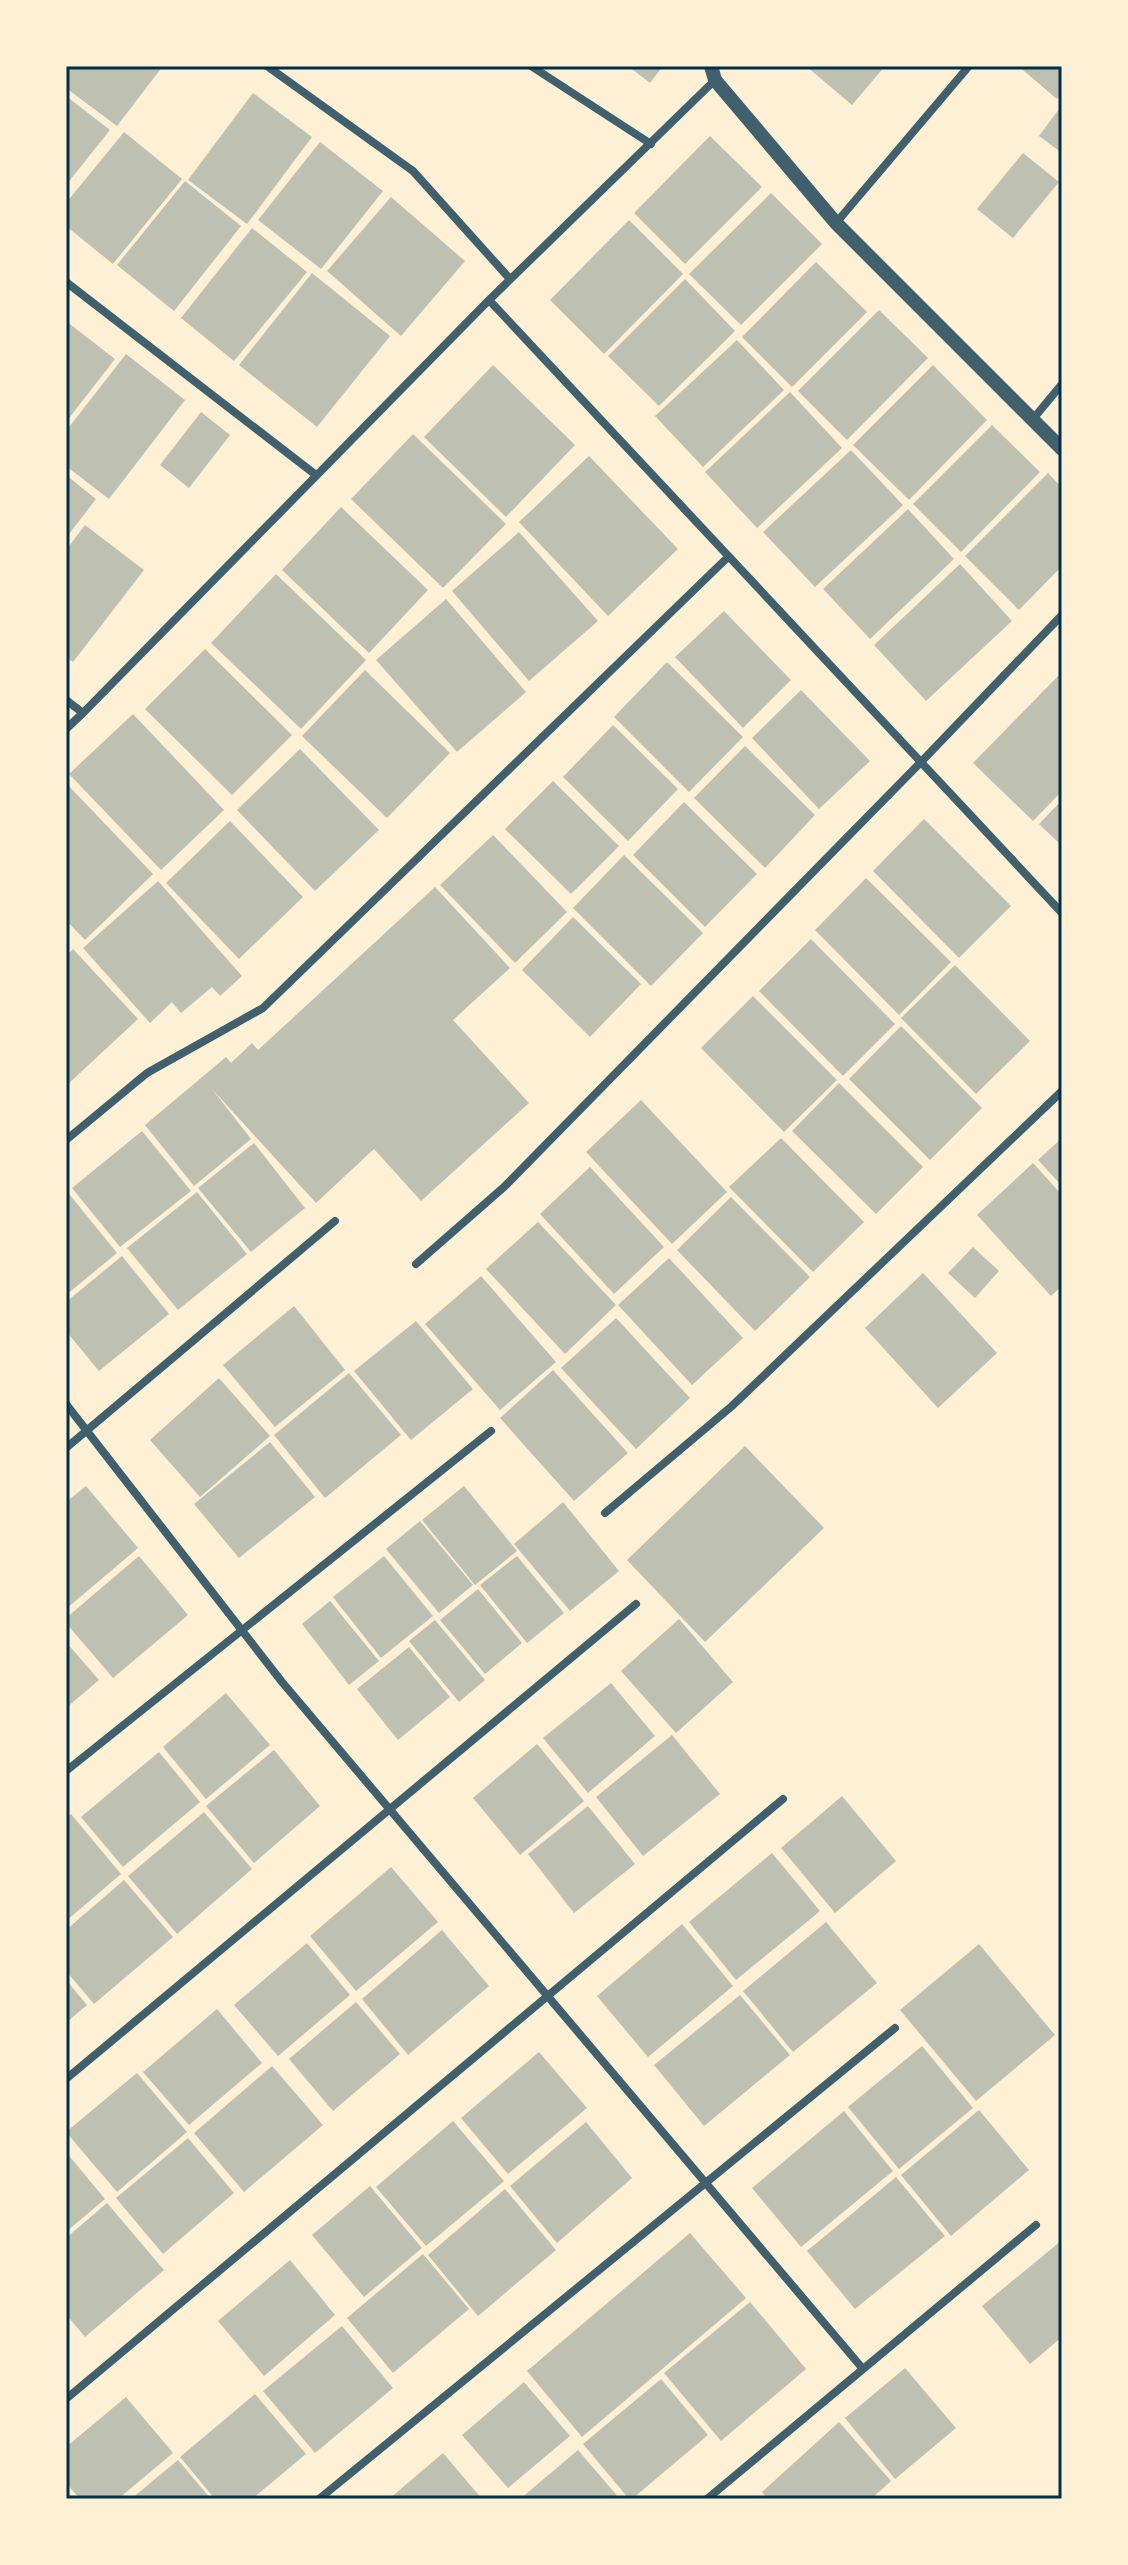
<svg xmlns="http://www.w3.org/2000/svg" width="1128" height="2565" font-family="Ubuntu,sans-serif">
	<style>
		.building { fill: #bec0b2 }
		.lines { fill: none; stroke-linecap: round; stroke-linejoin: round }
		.minor { stroke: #3f606c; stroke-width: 8 }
		.tertiary { stroke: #3f606c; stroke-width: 14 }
		.neatline { fill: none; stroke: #003049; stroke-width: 3 }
	</style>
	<rect width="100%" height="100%" fill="#fdf0d5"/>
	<path class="building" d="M66,66H163L117,126L66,88Z
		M628,66H663L650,83Z
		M806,66H885L852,105Z
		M1018,66H1062V93L1057,99Z
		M253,93L312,137L247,224L188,180Z
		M66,96L110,130L66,185Z
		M1062,105V153L1039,136Z
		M124,132L182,179L113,264L66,226V203Z
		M710,136L762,187L685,264L634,213Z
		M320,142L383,191L321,269L258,220Z
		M1023,153L1059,182L1013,238L977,209Z
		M185,181L241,226L174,311L117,265Z
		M771,193L822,244L741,325L689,274Z
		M391,197L465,261L401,336L327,271Z
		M629,220L683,274L604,354L550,300Z
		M252,228L307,272L234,361L181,318Z
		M816,262L867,312L792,387L742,337Z
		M312,273L390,336L317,427L239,365Z
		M685,279L735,331L659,406L608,356Z
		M879,310L928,358L847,440L798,391Z
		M66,321L115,359L66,422Z
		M737,340L784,390L703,467L655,416Z
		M126,354L185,400L109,499L66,466V431Z
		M493,365L575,445L506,517L424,437Z
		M933,365L987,420L909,500L853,445Z
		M790,392L842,448L757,528L705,472Z
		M201,412L230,435L189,488L160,465Z
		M992,425L1040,472L961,552L913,504Z
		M413,434L506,524L443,588L351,499Z
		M851,450L903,505L815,587L763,532Z
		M589,456L678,549L608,616L519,522Z
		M1048,473L1062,488V566L1019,610L965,556Z
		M66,475L96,499L66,538Z
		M341,507L428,590L369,653L282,570Z
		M908,509L954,559L870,639L823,589Z
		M85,525L144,570L73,662L66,657V550Z
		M519,532L598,621L529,681L452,591Z
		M960,564L1012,621L926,701L874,645Z
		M276,574L366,660L301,729L211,643Z
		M446,599L526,692L457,752L376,660Z
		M724,611L791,680L743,728L675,657Z
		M205,649L292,735L232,795L145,709Z
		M667,662L743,737L689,792L614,717Z
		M365,670L450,753L387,818L302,736Z
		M1062,672V791L1033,821L973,763Z
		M801,690L870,761L819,809L752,738Z
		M133,714L224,810L161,870L69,774Z
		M613,725L678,789L628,841L563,777Z
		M745,746L815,815L765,868L694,798Z
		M300,749L379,830L315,891L237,810Z
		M553,781L619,846L571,894L505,829Z
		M66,783L153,874L85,940L66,920Z
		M1062,800V846L1039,824Z
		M684,802L757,874L705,927L633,855Z
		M924,819L1011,906L959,958L873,871Z
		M230,821L303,897L239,959L166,883Z
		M493,835L567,912L515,963L440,885Z
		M624,855L703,933L651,986L573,908Z
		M866,878L951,962L899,1015L815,930Z
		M158,881L242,976L220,996L212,987L181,1013L172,1002L150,1023L83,948Z
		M435,887L510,968L453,1020L529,1103L421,1201L374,1149L316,1203L212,1089L251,1139L194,1186L145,1125L226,1057L231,1063L252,1043L258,1050Z
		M573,917L641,984L590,1037L522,970Z
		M811,939L895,1024L843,1076L759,991Z
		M73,949L138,1019L66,1086V956Z
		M955,965L1030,1041L976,1094L901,1018Z
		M753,996L837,1080L784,1132L701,1048Z
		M901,1026L982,1108L930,1160L849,1079Z
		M839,1083L923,1167L876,1214L792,1131Z
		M641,1100L727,1192L672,1244L586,1152Z
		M142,1131L191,1191L120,1247L72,1188Z
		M781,1138L864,1222L813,1272L729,1187Z
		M1062,1138V1186L1038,1160Z
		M254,1143L305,1208L251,1252L198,1188Z
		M1033,1163L1062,1195V1286L1051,1296L977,1215Z
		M590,1167L664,1247L614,1294L540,1214Z
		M66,1190L117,1253L66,1295Z
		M197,1192L247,1254L178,1310L127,1248Z
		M731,1197L810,1277L755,1331L677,1250Z
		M538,1222L616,1305L565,1354L486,1269Z
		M973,1247L999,1271L975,1298L948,1273Z
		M122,1256L169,1314L99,1371L66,1331V1302Z
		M669,1258L743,1338L692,1385L618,1305Z
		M923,1273L997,1353L938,1408L865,1328Z
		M481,1276L556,1362L500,1410L425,1324Z
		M294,1306L345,1370L275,1427L223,1365Z
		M616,1318L690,1398L636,1449L561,1368Z
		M416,1321L473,1389L411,1440L354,1371Z
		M553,1370L628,1453L574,1501L500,1418Z
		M349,1373L401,1435L325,1498L274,1435Z
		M219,1378L270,1436L200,1497L150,1440Z
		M270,1442L315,1497L239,1558L194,1504Z
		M745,1446L824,1528L705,1642L627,1560Z
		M86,1486L138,1548L66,1609V1502Z
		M464,1486L517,1551L475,1585L422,1520Z
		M563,1502L619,1571L570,1611L514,1544Z
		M420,1521L473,1585L439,1613L386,1549Z
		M139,1556L188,1615L113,1678L66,1623V1618Z
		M384,1556L433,1616L381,1658L333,1597Z
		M517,1556L564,1613L527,1643L480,1585Z
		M478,1589L522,1643L485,1674L440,1620Z
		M330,1601L379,1661L349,1685L302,1624Z
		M679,1619L733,1682L676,1733L621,1671Z
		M435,1620L485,1680L459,1702L409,1641Z
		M66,1642L99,1680L66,1708Z
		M409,1647L450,1697L398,1740L357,1689Z
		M611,1683L655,1736L588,1793L543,1738Z
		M226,1693L270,1745L206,1799L163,1747Z
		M672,1735L720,1794L643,1856L596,1797Z
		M537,1744L584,1801L520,1855L473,1798Z
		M274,1750L320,1806L254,1863L206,1806Z
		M159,1752L200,1802L123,1867L81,1817Z
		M842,1796L896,1861L835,1913L781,1848Z
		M588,1806L635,1864L574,1913L528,1854Z
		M204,1812L252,1869L177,1934L128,1876Z
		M71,1814L121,1874L66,1921V1818Z
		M772,1853L820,1911L736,1980L689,1922Z
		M391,1867L438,1922L356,1991L310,1936Z
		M124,1880L173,1937L94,2004L66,1971V1930Z
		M826,1922L877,1983L793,2052L743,1991Z
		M682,1924L733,1986L648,2057L597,1996Z
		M442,1930L489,1986L408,2055L362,1999Z
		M307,1943L350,1995L278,2056L234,2005Z
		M979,1944L1055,2035L976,2101L900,2010Z
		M66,1980L87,2005L66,2023Z
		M740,1995L790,2055L704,2126L654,2065Z
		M356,2002L400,2054L333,2111L289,2059Z
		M217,2009L262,2063L189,2125L143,2072Z
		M922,2046L973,2108L899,2169L848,2107Z
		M539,2052L587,2108L508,2174L461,2118Z
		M272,2066L323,2125L244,2192L194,2133Z
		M137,2073L187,2132L117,2192L66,2132Z
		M979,2110L1029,2170L951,2236L901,2175Z
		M844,2111L893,2171L801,2247L752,2188Z
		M453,2121L504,2181L426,2246L376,2187Z
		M586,2122L632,2178L557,2243L510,2186Z
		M188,2138L234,2193L163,2254L116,2198Z
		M66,2152L105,2199L66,2232Z
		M896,2177L945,2236L855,2309L807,2251Z
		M370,2186L422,2248L364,2297L312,2235Z
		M505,2189L556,2250L478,2316L428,2255Z
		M107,2203L164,2270L85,2337L66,2314V2238Z
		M690,2233L746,2298L582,2437L527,2371Z
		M1062,2240V2337L1030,2364L982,2306Z
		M423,2254L469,2309L393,2373L347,2318Z
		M290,2260L335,2315L264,2376L218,2321Z
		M750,2302L806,2369L721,2441L664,2373Z
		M342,2326L393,2388L315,2453L263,2391Z
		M905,2368L956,2428L895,2479L845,2418Z
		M661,2379L708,2435L632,2499H629L583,2444Z
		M524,2382L570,2436L508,2488L462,2435Z
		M255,2394L306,2454L252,2499H215L180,2457Z
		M126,2397L173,2453L118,2499H80L66,2483V2447Z
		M839,2422L891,2481L871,2499H768L762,2492Z
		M578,2450L620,2499H520Z
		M443,2453L482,2499H389Z
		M178,2460L211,2499H131Z"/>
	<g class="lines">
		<path class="minor" d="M267,66L413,171L510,279
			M531,66L651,144
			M836,223L969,66
			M66,282L316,475
			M489,300L1062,913
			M1033,419L1062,384
			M66,700L83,713L489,300L715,80
			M66,729L83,713
			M66,1140L147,1073L263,1008L728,557
			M416,1264L504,1187L922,761L1062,615
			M66,1404L282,1682L863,2369
			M66,1448L335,1221
			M605,1513L732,1406L1062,1091
			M66,1771L491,1431
			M66,2079L636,1604
			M66,2399L783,1799
			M319,2499L895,2028
			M707,2499L1036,2225"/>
		<path class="tertiary" d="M711,66L715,80L836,223L1062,449"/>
	</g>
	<rect width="1128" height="2565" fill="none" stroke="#fdf0d5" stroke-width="136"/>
	<rect x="68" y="68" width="992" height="2429" class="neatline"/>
</svg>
